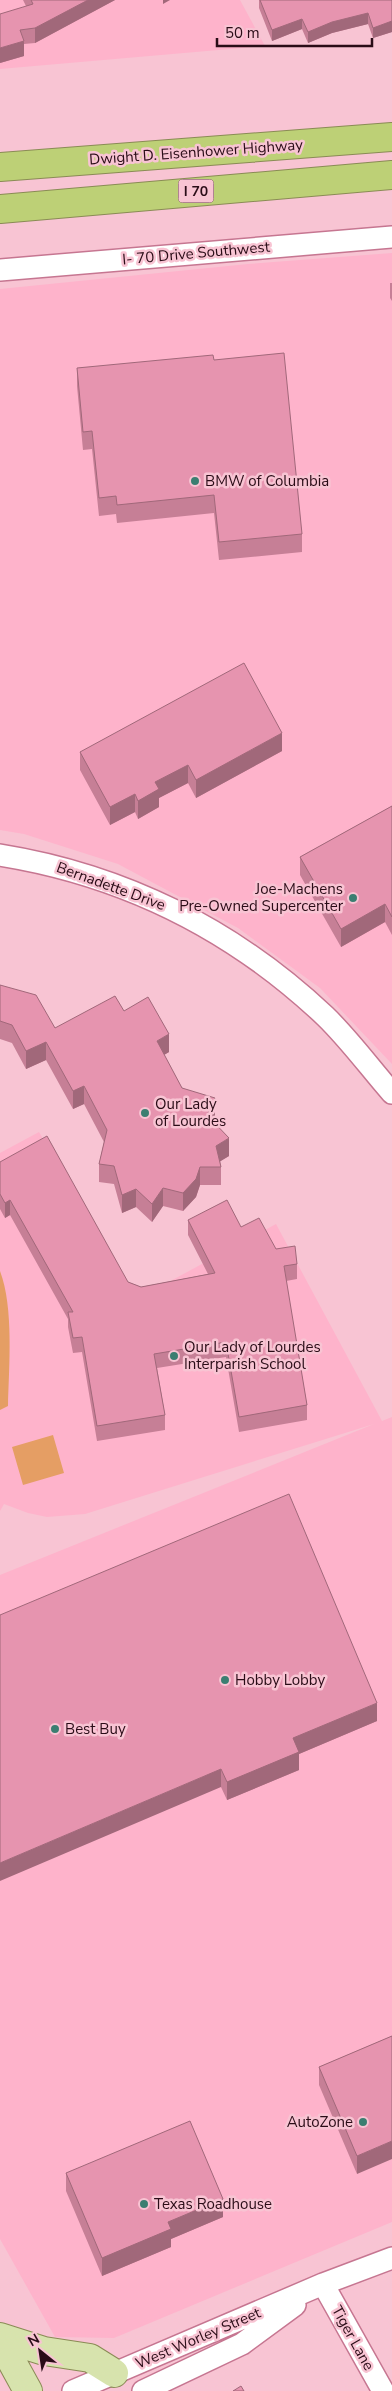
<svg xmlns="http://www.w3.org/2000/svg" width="392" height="2391" font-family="'Nunito Sans',sans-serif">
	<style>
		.built { fill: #feb3cb }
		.green { fill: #e59e64 }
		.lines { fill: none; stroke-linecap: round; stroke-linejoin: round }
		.minor-casing { stroke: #c67691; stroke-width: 24 }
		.major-casing { stroke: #8a8b55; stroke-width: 30 }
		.highway-casing { stroke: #8a8b55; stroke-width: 30 }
		.minor { stroke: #fff; stroke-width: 21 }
		.major { stroke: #d7e3ad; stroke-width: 28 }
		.highway { stroke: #bdd076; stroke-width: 28 }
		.wall { fill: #c67f96 }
		.shaded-wall { fill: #a1687a }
		.building { fill: #e694af; stroke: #a1687a }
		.poi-dot { fill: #3b7e71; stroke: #f8c4d3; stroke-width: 2 }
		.labels { text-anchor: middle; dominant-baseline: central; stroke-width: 5; stroke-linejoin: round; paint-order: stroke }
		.shield { fill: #f8c4d3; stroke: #68434f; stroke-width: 1 }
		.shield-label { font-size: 14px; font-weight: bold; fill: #2a0c17 }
		.street-label { font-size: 15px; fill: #2a0c17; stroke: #f8c4d3 }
		.poi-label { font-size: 15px; fill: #2a0c17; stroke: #f8c4d3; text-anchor: start }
	</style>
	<rect width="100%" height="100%" fill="#f8c4d3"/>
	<path class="built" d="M0,0H240L265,46L0,69Z
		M392,253V1064L320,988L238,928L118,864L24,834L0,830V289L248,264Z
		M39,1132L130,1287L152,1291L276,1224L382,1421L392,1417V2222L114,2338L55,2337L0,2239V1575L374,1424L85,1514L47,1517L28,1513L4,1504L0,1511V1153Z"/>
	<path class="green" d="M0,1271C14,1308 9,1367 8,1406L0,1410Z
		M53,1435L64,1473L23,1485L12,1447Z"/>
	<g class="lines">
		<defs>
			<path id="minor" d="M0,270L392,237
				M0,855C124,875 234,930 325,1016C349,1039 370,1068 392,1093
				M323,2284L383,2391
				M73,2391L323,2284L392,2258
				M143,2391L242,2344L295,2305"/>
			<path id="major" d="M0,2337L44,2351L90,2358L114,2373
				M0,2340L28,2391"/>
			<path id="highway" d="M0,167L392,137
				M0,209L392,175"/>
		</defs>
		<use href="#minor" class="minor-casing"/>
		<use href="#major" class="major-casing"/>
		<use href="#highway" class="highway-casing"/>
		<use href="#minor" class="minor"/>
		<use href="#major" class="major"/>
		<use href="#highway" class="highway"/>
	</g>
	<path class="wall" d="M23,0H115L35,43L24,44V56L0,63L26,6Z
		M259,0H392V32L373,38L368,24L332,33L308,43L302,29L272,41L259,8Z
		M390,283H392V301L390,298Z
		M214,360L302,534V552L219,560L214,513L117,523L116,514L99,516L92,449L83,450L77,386V368Z
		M282,751L196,798L188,783L159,798V807L138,819L135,812L110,825L80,770V752Z
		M392,806V935L385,922L341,947L300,875V857Z
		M0,985L55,1028L124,1011L169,1052L164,1055L182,1088L215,1116L213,1121L229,1156L220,1161L221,1167V1185H200L196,1197L183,1211L163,1206L152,1222L136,1207L122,1213L114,1184L99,1182V1164L104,1142L84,1104L73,1109L46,1060L26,1069L12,1043L0,1039Z
		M0,1162L128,1282L141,1287L208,1274L188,1235V1220L241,1227L276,1249L297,1264V1279L286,1281L307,1405V1420L239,1432L226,1357L157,1368L165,1415V1430L97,1441L82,1352L73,1353L68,1327V1319L10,1215L5,1218L0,1209Z
		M0,1615L377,1721L299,1754V1770L227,1800L221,1787Z
		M392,2036L357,2174L319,2085V2067Z
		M66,2173L223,2217L171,2239V2247L102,2276L66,2191Z"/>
	<path class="shaded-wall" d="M88,0H115L35,43V28Z
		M163,0H170L163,4Z
		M368,13V24L332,33L308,43V32L332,22Z
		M302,19V29L272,41V30Z
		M392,21V32L373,38V28Z
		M24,41V56L0,63V48Z
		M282,733V751L196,798V780Z
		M188,765V783L159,798V807L138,819V801L155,782Z
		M135,794V812L110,825V807Z
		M385,904V922L341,947V929Z
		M169,1034V1052L157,1059V1041Z
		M46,1042V1060L26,1069V1051Z
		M84,1086V1104L73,1109V1091Z
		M215,1098V1116L207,1133V1115Z
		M229,1138V1156L216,1164V1146Z
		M200,1167V1185L196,1197L183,1211V1193Z
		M163,1188V1206L152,1222V1204Z
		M136,1189V1207L122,1213V1195Z
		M10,1200V1215L5,1218V1203Z
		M377,1703V1721L299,1754V1770L227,1800V1782L293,1738Z
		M221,1769V1787L0,1881V1863Z
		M392,2141V2159L357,2174V2156Z
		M223,2199V2217L171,2239V2247L102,2276V2258L168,2222Z"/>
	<path class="building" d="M31,0H88L35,28L20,30L24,41L0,48V14L33,4Z
		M260,0H392V21L373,28L368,13L332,22L308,32L302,19L272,30Z
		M284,353L302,534L219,542L214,495L117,505L116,496L99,498L92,431L83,432L77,368L213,355L214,360Z
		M244,663L282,733L196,780L188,765L155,782L159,789L138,801L135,794L110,807L80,752Z
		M392,806V917L385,904L341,929L300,857Z
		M0,985L36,995L55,1028L115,996L124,1011L148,997L169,1034L157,1041L182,1088L215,1098L207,1115L229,1138L216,1146L221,1167H200L196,1179L183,1193L163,1188L152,1204L136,1189L122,1195L114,1166L99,1164L107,1130L84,1086L73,1091L46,1042L26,1051L12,1025L0,1021Z
		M47,1136L128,1282L141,1287L215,1273L188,1220L227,1200L241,1227L259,1218L276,1249L295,1246L297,1264L284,1266L307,1405L239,1417L226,1342L154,1354L165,1415L97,1426L82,1337L73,1338L68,1312H73L10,1200L5,1203L0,1194V1162Z
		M289,1494L377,1703L293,1738L299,1752L227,1782L221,1769L0,1863V1615Z
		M392,2036V2141L357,2156L319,2067Z
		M190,2121L223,2199L168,2222L171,2229L102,2258L66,2173Z
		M241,2386L244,2391H233Z"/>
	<g class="poi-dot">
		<circle cx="195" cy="481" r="5"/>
		<circle cx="353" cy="898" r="5"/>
		<circle cx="145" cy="1113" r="5"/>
		<circle cx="174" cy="1356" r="5"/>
		<circle cx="225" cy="1680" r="5"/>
		<circle cx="55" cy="1729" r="5"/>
		<circle cx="363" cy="2122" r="5"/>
		<circle cx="144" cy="2204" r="5"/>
	</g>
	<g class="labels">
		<rect class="shield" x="178.5" y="179.5" width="35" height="23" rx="4"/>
		<g class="shield-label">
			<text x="196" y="191">I 70</text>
		</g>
		<g class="street-label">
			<text transform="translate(196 152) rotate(-4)">Dwight D. Eisenhower Highway</text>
			<text transform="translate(196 253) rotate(-5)">I- 70 Drive Southwest</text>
			<text transform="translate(111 886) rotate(20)">Bernadette Drive</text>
			<text transform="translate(198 2338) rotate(-23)">West Worley Street</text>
			<text transform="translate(353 2338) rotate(61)">Tiger Lane</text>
		</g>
		<g class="poi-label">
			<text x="205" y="481">BMW of Columbia</text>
			<text x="343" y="889" text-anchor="end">Joe-Machens<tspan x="343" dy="17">Pre-Owned Supercenter</tspan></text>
			<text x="155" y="1104">Our Lady<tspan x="155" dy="17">of Lourdes</tspan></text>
			<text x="184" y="1347">Our Lady of Lourdes<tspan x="184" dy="17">Interparish School</tspan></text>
			<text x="235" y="1680">Hobby Lobby</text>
			<text x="65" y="1729">Best Buy</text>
			<text x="353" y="2122" text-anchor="end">AutoZone</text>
			<text x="154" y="2204">Texas Roadhouse</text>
		</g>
	</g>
	<g transform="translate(40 2351) rotate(330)" stroke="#f8c4d3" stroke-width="4" paint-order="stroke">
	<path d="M0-4L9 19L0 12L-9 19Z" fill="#2a0c17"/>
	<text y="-8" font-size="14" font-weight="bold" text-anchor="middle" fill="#2a0c17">N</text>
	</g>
	<path d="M217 38v8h155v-8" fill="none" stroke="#2a0c17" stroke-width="2.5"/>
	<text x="225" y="38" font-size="15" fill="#2a0c17" stroke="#f8c4d3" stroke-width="4" paint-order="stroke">50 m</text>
</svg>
